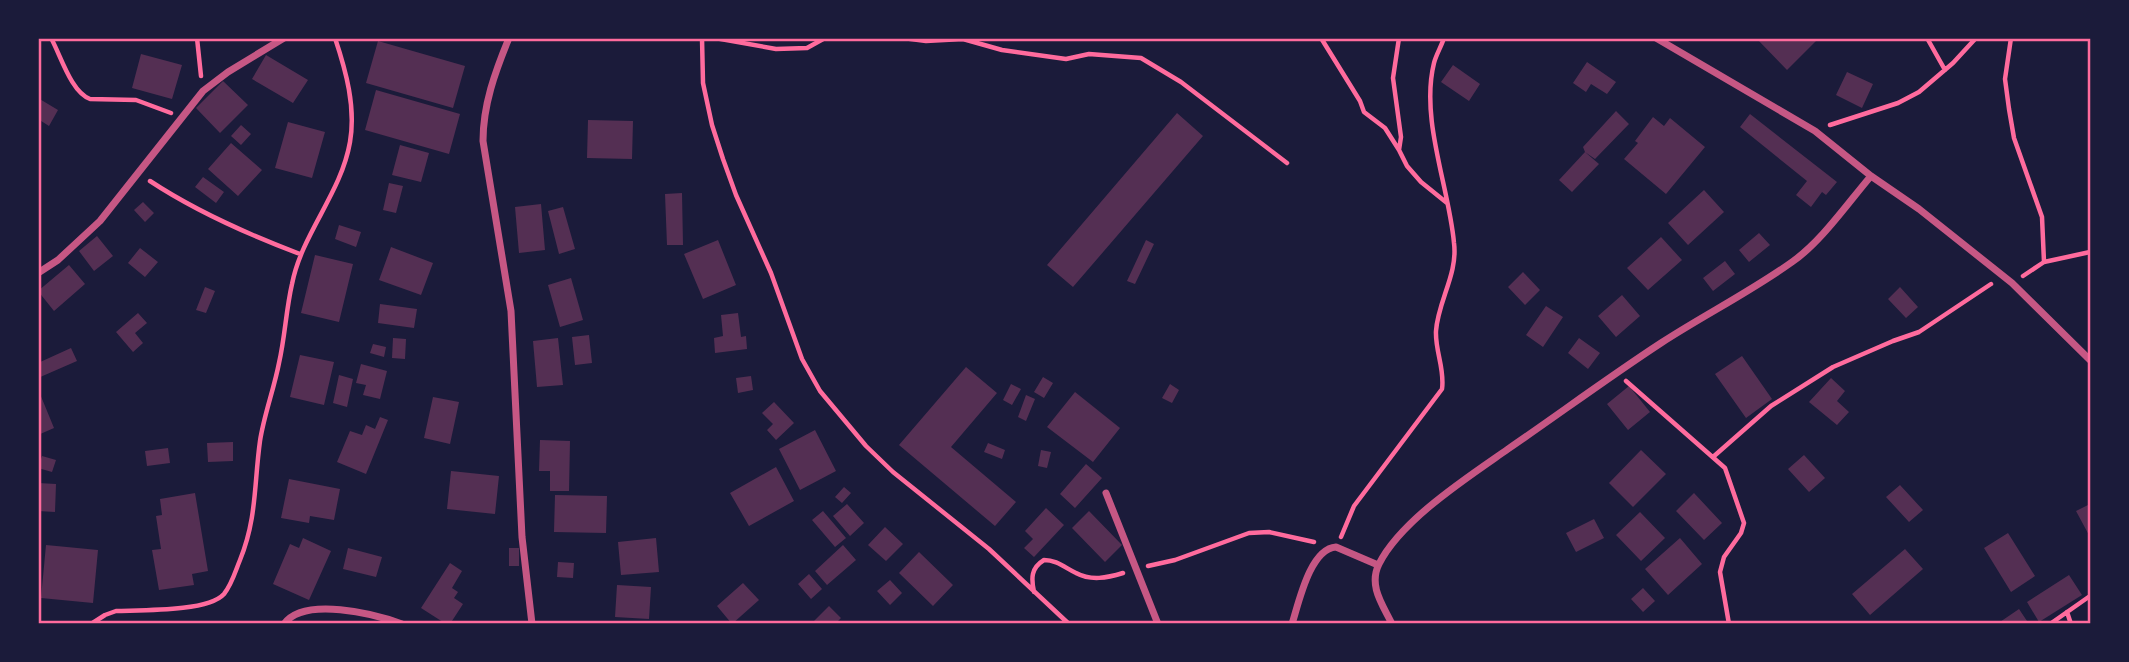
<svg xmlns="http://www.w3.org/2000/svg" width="2129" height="662" font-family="'Titillium Web',sans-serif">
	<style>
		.building { fill: #542f53 }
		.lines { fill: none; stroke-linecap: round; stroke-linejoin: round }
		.path { stroke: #ff6b9d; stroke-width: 4.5 }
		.minor { stroke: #c65784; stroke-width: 7 }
		.neatline { fill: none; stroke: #ff6b9d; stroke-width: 2.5 }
	</style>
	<rect width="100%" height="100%" fill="#1b1b3a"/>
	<path class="building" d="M1756,38H1816L1817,40L1787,70Z
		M378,41L465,66L453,108L366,83Z
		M141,54L182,65L172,99L132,88Z
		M266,55L308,80L293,103L252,79Z
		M1587,62L1616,82L1607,94L1591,84L1586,92L1573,83Z
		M1453,65L1480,84L1469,101L1441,82Z
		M1847,72L1873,84L1862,108L1836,95Z
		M223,81L248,105L220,133L196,108Z
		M376,90L460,114L449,154L365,130Z
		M38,98L58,110L49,126L38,119Z
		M1616,111L1629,124L1595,159L1585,152L1583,147Z
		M1177,113L1203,136L1073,287L1047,265Z
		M1750,114L1837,182L1826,195L1822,192L1811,207L1796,195L1807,181L1740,127Z
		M1653,117L1664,126L1670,118L1705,147L1666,194L1624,159L1638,143L1635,141Z
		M588,120L633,121L632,159L587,158Z
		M288,122L325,132L312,178L275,168Z
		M241,125L251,134L241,145L231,136Z
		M231,143L262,170L238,196L208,169Z
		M400,145L429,153L421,182L392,175Z
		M1585,152L1599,164L1572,192L1559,180Z
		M203,177L224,192L216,203L195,187Z
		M389,183L403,186L396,213L383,210Z
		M1704,190L1724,212L1688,245L1668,223Z
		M682,193L683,245H667L665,194Z
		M143,202L154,213L145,222L134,210Z
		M541,204L545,250L519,253L515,207Z
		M563,207L575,249L559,254L548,211Z
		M339,225L361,232L356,247L335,239Z
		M1759,233L1770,245L1749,262L1739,250Z
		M97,236L113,256L94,271L79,251Z
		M1661,237L1682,260L1648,290L1627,268Z
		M718,240L736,285L703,299L684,254Z
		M1146,240L1154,244L1135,284L1127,281Z
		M391,247L433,263L421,295L379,280Z
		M140,248L158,262L145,277L128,263Z
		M315,255L353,264L339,322L301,313Z
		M1725,261L1735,274L1713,291L1703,278Z
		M69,265L85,284L54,311L38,291Z
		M1523,272L1540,290L1525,305L1508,287Z
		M571,278L583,320L560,327L548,285Z
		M205,287L215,291L206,313L196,310Z
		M1900,287L1918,307L1906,318L1888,299Z
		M1622,295L1640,316L1616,337L1598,316Z
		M380,304L417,309L414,328L378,323Z
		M1546,306L1563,317L1543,347L1526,335Z
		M138,313L147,323L135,333L143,343L133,352L116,332Z
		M738,313L741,337L746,336L747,349L715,353L714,338L723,336L721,315Z
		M589,335L592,363L575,365L572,337Z
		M393,338L406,339L405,359L392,358Z
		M558,338L563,385L537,387L533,341Z
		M1579,338L1600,353L1588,369L1568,353Z
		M373,344L386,347L384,357L370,353Z
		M71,348L77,361L38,378V363Z
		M300,355L334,362L324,405L290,397Z
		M1742,356L1772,399L1746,418L1715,374Z
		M361,364L387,371L380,399L363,395L366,385L356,383Z
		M966,367L997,393L951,447L1016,502L995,526L899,445Z
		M339,375L353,379L347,407L333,403Z
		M751,376L753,390L738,393L736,378Z
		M1043,377L1053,383L1044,398L1034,392Z
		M1831,378L1845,391L1837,401L1849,412L1837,425L1809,402Z
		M1011,384L1021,389L1012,405L1003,400Z
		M1170,384L1179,390L1172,403L1162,398Z
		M1629,386L1650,412L1628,430L1607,404Z
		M38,389L54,428L38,435Z
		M1075,392L1120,428L1093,462L1047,427Z
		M1026,395L1035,399L1026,421L1018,417Z
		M433,397L459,402L450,444L424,438Z
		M774,402L794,423L776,440L767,430L773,424L762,413Z
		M380,417L388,420L366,474L337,462L350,431L362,435L366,425L375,429Z
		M815,430L836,471L800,490L779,449Z
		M540,440L570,441L569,491H550V471H539Z
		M233,442V461L208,462L207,443Z
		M988,443L1005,450L1002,459L984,452Z
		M168,448L170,463L147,466L145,451Z
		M1041,450L1051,452L1047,468L1038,466Z
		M1641,450L1666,474L1633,507L1609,483Z
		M1804,455L1825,478L1809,492L1788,469Z
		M42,456L56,460L52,472L38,468Z
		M1086,464L1102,478L1075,508L1060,494Z
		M776,467L794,501L749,526L730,493Z
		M451,471L499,476L495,514L447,509Z
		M289,479L340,489L334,520L310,516L309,523L281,518Z
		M38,483L56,484L55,512L38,511Z
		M1900,485L1923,510L1909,522L1886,497Z
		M844,487L851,493L842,503L835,497Z
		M195,493L208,571L192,574L194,585L159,590L152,550L161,549L156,516L162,515L160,499Z
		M1694,493L1722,523L1704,540L1676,511Z
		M555,495L607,496L606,533L554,532Z
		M847,504L864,523L850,536L833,516Z
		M2090,504V537L2076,511Z
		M1046,508L1064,525L1034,557L1024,548L1033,539L1025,531Z
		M823,511L846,538L835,547L812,520Z
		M1089,511L1122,545L1105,562L1072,528Z
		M1640,512L1665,538L1641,561L1616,535Z
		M1594,519L1604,538L1576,552L1566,533Z
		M885,527L903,544L886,561L868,545Z
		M2008,533L2035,576L2011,592L1984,548Z
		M303,538L331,551L309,600L273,584L290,544L299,548Z
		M656,538L659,572L621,575L618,542Z
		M1680,538L1702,564L1668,595L1645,569Z
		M46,545L98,550L93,603L41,598Z
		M843,545L856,560L827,585L815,571Z
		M348,548L382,557L376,577L343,569Z
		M509,548H519V566H509Z
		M1905,549L1923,569L1870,615L1852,594Z
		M919,552L953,585L933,606L899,573Z
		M558,562L574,563L573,578L557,577Z
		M450,563L462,571L452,588L458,592L454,598L463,604L450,624H446L421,608Z
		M809,574L822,589L811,599L798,584Z
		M2069,575L2082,595L2039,622L2027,602Z
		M890,580L902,593L890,605L877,591Z
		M743,583L759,600L732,624L717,606Z
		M617,585L651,587L649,619L615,617Z
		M1643,588L1655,601L1643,612L1631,599Z
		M829,606L841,618L835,624H811Z
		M2019,609L2029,624H1997Z"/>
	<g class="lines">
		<path class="path" d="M51,38C61,56 71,92 90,99L136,100L171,113
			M197,38L201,76
			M702,38L703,83L712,125L723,159L736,195L771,273L802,359L820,391L866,446L893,472L989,549L1069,624
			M715,38L776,49L807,48L825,38
			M903,38L926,41L963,39L1002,50L1066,59L1089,54L1141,58L1181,82L1287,163
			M1321,38L1360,101L1364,112L1385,128L1399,150
			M1399,38L1393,78L1401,137L1399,150L1407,166L1421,182L1447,203
			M1927,38L1945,70
			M2011,38L2005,79L2009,109L2014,138L2042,217L2044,262
			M1830,125L1898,103L1919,92L1953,63L1976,38
			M150,181C197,212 247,234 300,254
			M2023,276L2044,262L2090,252
			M1626,381L1725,468L1744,523L1741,533L1724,557L1720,572L1729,624
			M1713,457L1771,406L1833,367L1893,341L1919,332L1991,284
			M1341,537L1354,506L1442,389C1445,369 1435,351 1436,331C1438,301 1458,274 1454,243C1449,187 1420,119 1434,63C1436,55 1441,47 1444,38
			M1148,566L1175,560L1249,533L1269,532L1314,542
			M1034,592C1031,578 1031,568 1044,560C1057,560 1065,568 1076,573C1091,581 1107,578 1123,573
			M2067,612L2071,624
			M91,624L105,615L116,611C140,610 208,612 224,594C232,584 235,572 240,560C257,518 254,484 260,441C264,415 274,389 279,363C285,337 286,310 292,284C302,233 341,194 350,142C356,107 346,71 335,38
			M2050,624L2090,596"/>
		<path class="minor" d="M509,38C495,72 483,105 483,141L511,311L522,537L532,624
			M1656,38L1815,131L1871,176L1919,209L2012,283L2090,360
			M38,273L58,260L100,221L203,91L228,72L284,38
			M1106,493L1158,624
			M284,624C304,596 375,614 402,624
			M1292,624C1299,602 1310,549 1336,547L1378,565
			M1392,624C1383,605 1368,586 1379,564C1401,520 1468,477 1508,449C1559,414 1609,377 1661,343C1704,315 1750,292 1792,262C1821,242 1847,204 1871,176"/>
	</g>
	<rect width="2129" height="662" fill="none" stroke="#1b1b3a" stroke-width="80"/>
	<rect x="40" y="40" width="2049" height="582" class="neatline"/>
</svg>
